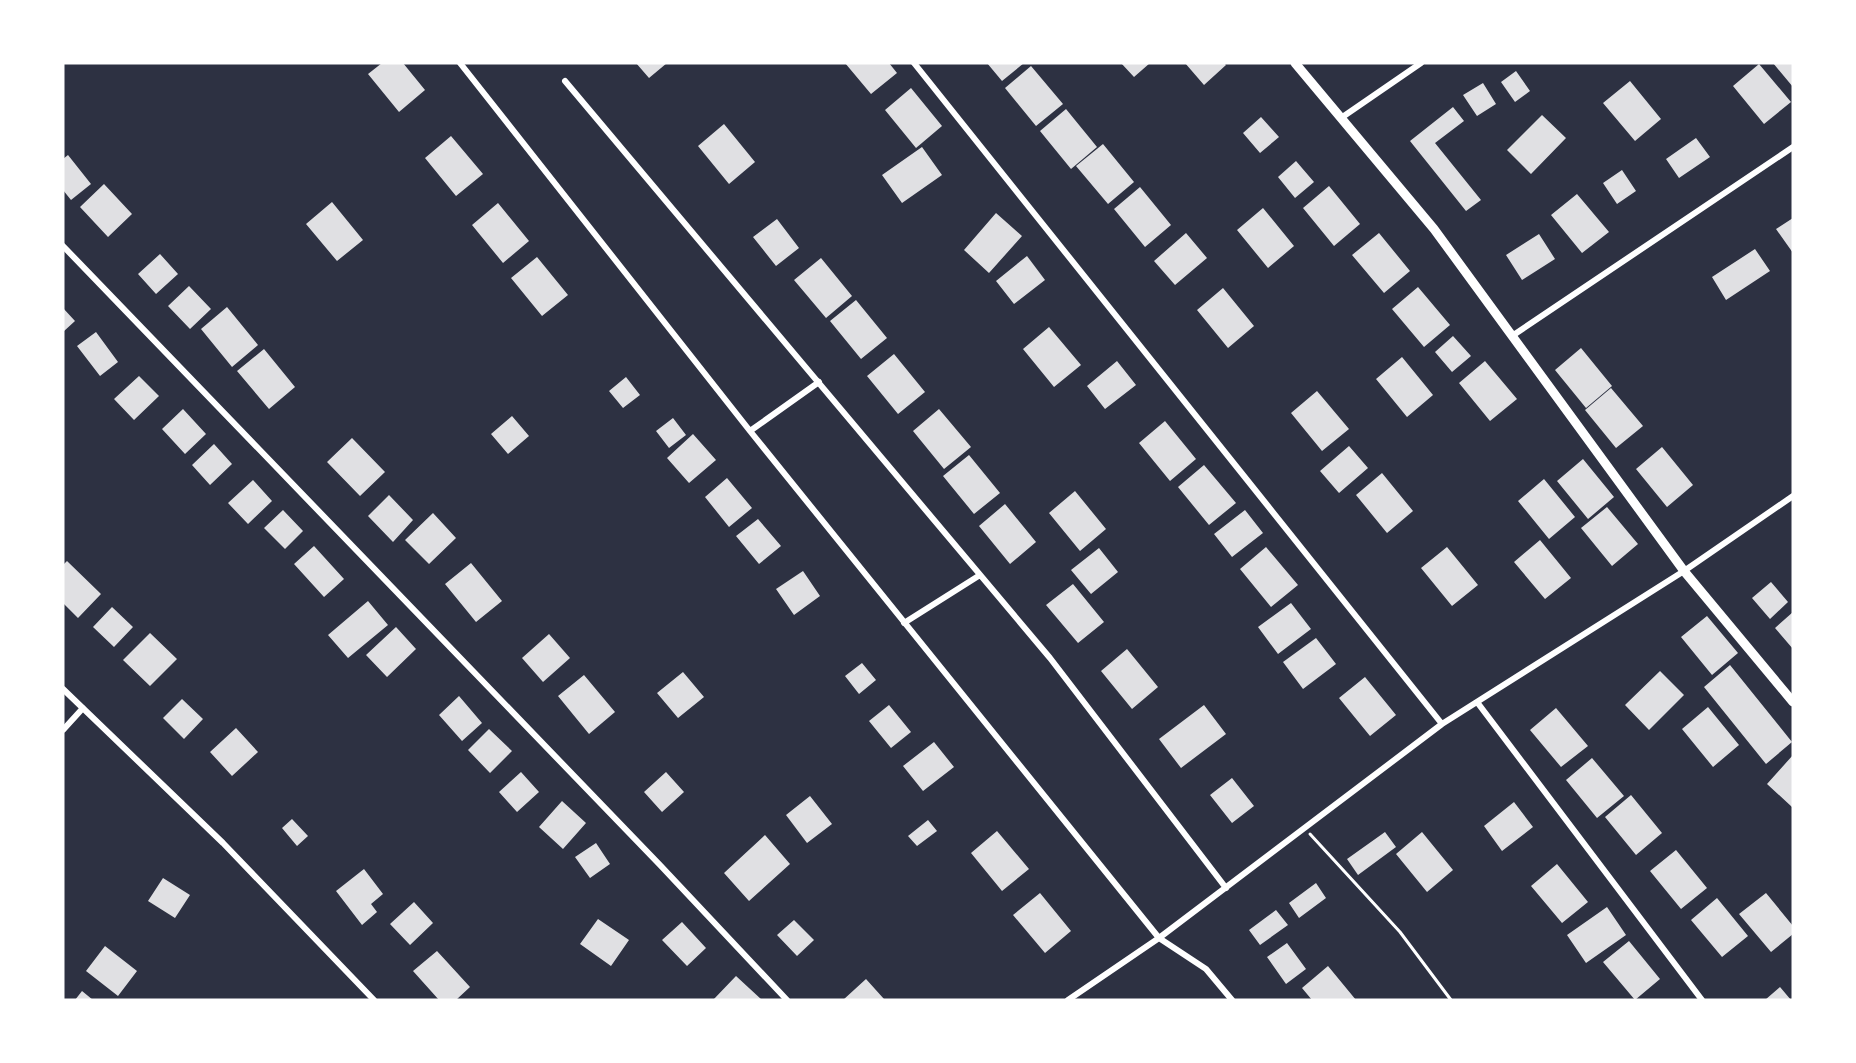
<svg xmlns="http://www.w3.org/2000/svg" width="1856" height="1063" font-family="Rubik,sans-serif">
	<style>
		.building { fill: #e0e0e3 }
		.lines { fill: none; stroke-linecap: round; stroke-linejoin: round }
		.path { stroke: #fff; stroke-width: 3 }
		.minor { stroke: #fff; stroke-width: 6 }
		.tertiary { stroke: #fff; stroke-width: 9 }
	</style>
	<rect width="100%" height="100%" fill="#2d3142"/>
	<path class="building" d="M382,63H403L425,90L399,112L368,74Z
		M636,63H667L649,78Z
		M845,63H889L897,73L871,94Z
		M987,63H1024L1002,81Z
		M1121,63H1150L1134,77Z
		M1185,63H1224L1226,65L1204,85Z
		M1773,63H1793V87Z
		M1759,64L1791,102L1764,124L1733,86Z
		M1031,66L1063,104L1036,126L1005,88Z
		M1516,71L1530,91L1515,102L1501,82Z
		M1630,81L1661,119L1635,141L1603,103Z
		M1483,83L1496,104L1477,116L1463,95Z
		M911,88L942,126L916,148L885,110Z
		M1453,107L1464,121L1435,143L1481,200L1466,211L1410,141Z
		M1066,109L1097,147L1071,169L1040,131Z
		M1542,115L1566,138L1531,174L1507,150Z
		M1261,117L1279,137L1260,153L1243,133Z
		M724,124L755,162L729,184L698,146Z
		M451,136L483,174L456,196L425,158Z
		M1696,138L1710,157L1679,178L1666,159Z
		M1103,144L1134,182L1108,204L1076,166Z
		M922,147L942,175L902,203L882,175Z
		M68,155L91,184L71,200L63,190V159Z
		M1296,161L1314,182L1295,198L1278,177Z
		M1622,170L1636,191L1617,204L1603,183Z
		M104,184L132,214L108,237L80,207Z
		M1329,186L1360,224L1334,246L1303,208Z
		M1140,187L1171,225L1145,247L1114,209Z
		M1577,194L1609,232L1582,253L1551,215Z
		M332,202L363,240L337,261L306,224Z
		M498,203L529,241L503,263L472,225Z
		M1263,208L1294,246L1268,268L1237,230Z
		M996,213L1022,236L989,273L964,250Z
		M1793,218V253L1776,229Z
		M777,219L799,248L776,266L753,237Z
		M1186,233L1207,258L1175,285L1154,261Z
		M1379,233L1410,271L1384,293L1352,255Z
		M1539,234L1555,259L1522,280L1506,255Z
		M1755,249L1770,271L1726,300L1712,277Z
		M160,254L178,274L156,294L138,274Z
		M1027,256L1045,280L1014,304L996,281Z
		M537,257L568,295L542,316L511,278Z
		M821,258L852,296L826,318L794,280Z
		M189,286L211,309L190,329L168,306Z
		M1418,287L1450,325L1424,347L1392,309Z
		M1223,288L1254,326L1228,348L1197,310Z
		M856,300L887,338L861,359L830,321Z
		M227,307L258,345L232,367L201,329Z
		M63,308L75,321L63,332Z
		M1049,327L1081,365L1054,387L1023,349Z
		M96,332L118,362L100,376L77,346Z
		M1453,336L1471,356L1452,372L1435,352Z
		M1581,348L1612,386L1586,408L1555,370Z
		M264,349L295,387L269,409L237,371Z
		M894,354L925,392L898,414L867,376Z
		M1402,357L1433,395L1407,417L1376,379Z
		M1117,361L1136,385L1105,409L1087,386Z
		M1485,361L1517,399L1490,421L1459,383Z
		M139,376L159,396L134,420L114,399Z
		M626,377L640,395L623,408L609,391Z
		M1611,388L1643,426L1616,448L1585,410Z
		M1317,391L1349,429L1322,451L1291,413Z
		M183,409L206,434L185,454L162,429Z
		M939,409L971,447L944,469L913,431Z
		M512,416L529,436L508,454L491,434Z
		M673,418L686,435L669,448L656,431Z
		M1165,421L1196,459L1170,481L1139,443Z
		M693,434L716,460L689,483L667,458Z
		M352,438L385,472L360,496L327,462Z
		M214,444L232,464L210,485L192,465Z
		M1349,446L1368,468L1339,493L1320,471Z
		M1662,447L1693,485L1667,507L1636,469Z
		M969,455L1000,493L974,514L943,476Z
		M1583,459L1614,497L1588,519L1557,481Z
		M1204,465L1236,503L1209,525L1178,487Z
		M1382,473L1413,511L1387,533L1356,495Z
		M727,478L752,508L729,527L705,497Z
		M1544,479L1575,517L1549,539L1518,501Z
		M253,480L272,501L248,524L228,503Z
		M1075,491L1106,529L1080,551L1049,513Z
		M389,495L413,520L393,542L368,516Z
		M1005,504L1036,542L1010,564L979,526Z
		M1607,507L1638,544L1612,566L1581,528Z
		M283,510L303,531L285,549L264,528Z
		M1245,510L1263,533L1232,557L1214,534Z
		M433,513L456,538L429,564L405,540Z
		M758,519L781,546L759,564L736,536Z
		M1540,540L1571,578L1545,599L1514,562Z
		M314,546L344,579L324,597L294,564Z
		M1266,547L1298,585L1271,607L1240,569Z
		M1447,547L1478,585L1452,606L1421,568Z
		M1099,548L1118,572L1091,594L1071,570Z
		M67,561L101,594L78,618L63,603V565Z
		M471,563L502,601L476,622L445,584Z
		M803,571L820,596L794,615L776,589Z
		M1771,582L1788,602L1770,619L1752,598Z
		M1073,584L1104,622L1078,643L1046,605Z
		M368,601L388,625L348,658L328,635Z
		M1291,603L1311,629L1278,654L1258,627Z
		M112,607L133,627L114,647L93,627Z
		M1793,612V649L1775,628Z
		M1707,616L1738,653L1712,675L1681,637Z
		M396,627L416,649L387,677L366,655Z
		M150,633L177,659L150,686L123,660Z
		M549,634L570,658L543,682L522,658Z
		M1316,638L1336,664L1303,689L1283,662Z
		M1127,649L1158,687L1132,709L1101,671Z
		M862,663L876,680L859,694L845,676Z
		M1730,665L1792,742L1766,764L1704,687Z
		M1660,671L1684,695L1649,730L1625,705Z
		M683,672L704,697L678,718L657,693Z
		M584,675L615,712L589,734L558,696Z
		M1365,677L1396,715L1370,736L1339,698Z
		M459,696L482,723L462,741L439,715Z
		M182,699L203,719L184,739L163,718Z
		M889,705L911,732L891,748L869,721Z
		M1204,705L1226,734L1181,768L1159,739Z
		M1708,707L1739,745L1713,767L1682,729Z
		M1556,708L1588,746L1561,767L1530,730Z
		M236,728L258,752L232,776L210,752Z
		M489,729L512,751L490,773L468,750Z
		M934,742L954,767L923,791L903,766Z
		M1793,755V806L1792,807L1767,784Z
		M1592,758L1624,796L1597,818L1566,780Z
		M521,772L539,792L517,812L499,792Z
		M666,772L684,792L662,812L644,792Z
		M1232,778L1254,806L1232,823L1210,795Z
		M1631,795L1662,833L1636,855L1605,817Z
		M810,796L832,824L807,843L786,815Z
		M562,801L586,823L563,849L539,827Z
		M1514,802L1533,827L1502,851L1484,826Z
		M292,819L308,836L297,846L282,828Z
		M928,820L937,831L917,846L908,836Z
		M997,831L1029,869L1002,891L971,853Z
		M1385,832L1396,847L1358,875L1347,859Z
		M1422,832L1453,870L1427,892L1396,854Z
		M765,835L790,864L749,901L724,873Z
		M596,843L610,864L590,878L575,857Z
		M1676,850L1707,888L1681,909L1650,871Z
		M1557,864L1588,902L1562,923L1531,886Z
		M364,869L383,894L371,904L377,912L362,925L336,891Z
		M163,878L190,895L175,918L148,901Z
		M1316,883L1326,898L1299,918L1289,903Z
		M1040,893L1071,931L1045,953L1013,915Z
		M1766,893L1793,926V934L1771,952L1739,914Z
		M1717,898L1748,936L1722,957L1691,920Z
		M414,902L433,923L410,945L390,924Z
		M1607,907L1626,935L1586,963L1567,935Z
		M1276,910L1288,925L1260,945L1249,930Z
		M598,919L629,940L611,966L580,944Z
		M794,920L814,940L797,956L777,935Z
		M682,922L706,948L687,966L662,940Z
		M1629,941L1660,979L1635,1000L1603,962Z
		M1287,943L1306,969L1286,984L1267,957Z
		M105,946L137,971L118,996L86,971Z
		M437,951L470,987L456,1000H439L413,971Z
		M1328,966L1356,1000H1312L1302,988Z
		M736,976L762,1000H713Z
		M866,979L884,999L843,1000Z
		M1780,987L1791,1000H1765Z
		M82,991L93,1000H75Z"/>
	<g class="lines">
		<path class="path" d="M1310,834L1400,932L1451,1000"/>
		<path class="minor" d="M460,63L750,431L1159,938L1206,969L1232,1000
			M914,63L1442,724
			M565,81L1050,658L1226,888
			M1341,118L1421,63
			M63,246L660,865L787,1000
			M1512,336L1793,147
			M750,431L819,382
			M904,623L980,575
			M63,689L223,843L374,1000
			M1477,702L1702,1000
			M63,730L83,708
			M1068,1000L1159,938L1442,724L1684,571L1793,496"/>
		<path class="tertiary" d="M1295,63L1434,229L1684,571L1793,702"/>
	</g>
	<rect width="1856" height="1063" fill="none" stroke="#ffffff" stroke-width="129"/>
</svg>
